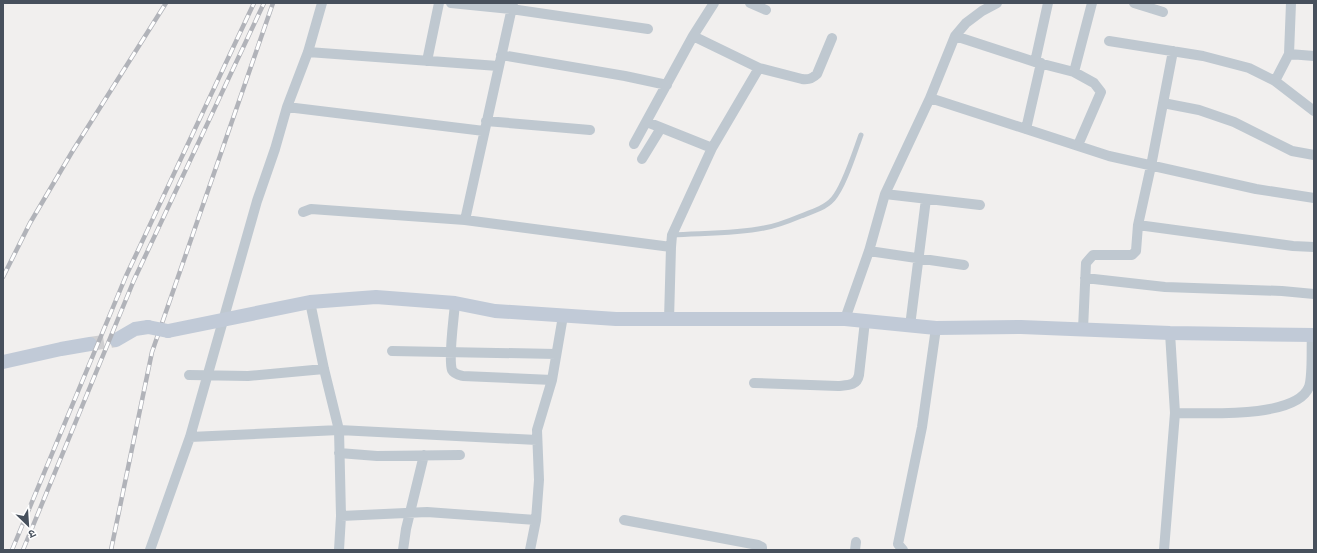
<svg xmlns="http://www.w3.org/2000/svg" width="1317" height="553" font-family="Commissioner,'Noto Sans Devanagari',sans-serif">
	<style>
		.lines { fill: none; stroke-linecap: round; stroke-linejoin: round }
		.secondary-tunnel { stroke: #cfcfd1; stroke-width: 14; stroke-dasharray: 14 7; stroke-linecap: butt }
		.lane { stroke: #bfc8d0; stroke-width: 5 }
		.street { stroke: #bfc8d0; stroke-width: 10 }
		.secondary { stroke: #c1cad7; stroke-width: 14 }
		.rail-casing { stroke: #b1b3b9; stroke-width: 4.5 }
		.rail { stroke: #fff; stroke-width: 3; stroke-dasharray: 9; stroke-linecap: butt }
		.secondary-bridge { stroke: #c1cad7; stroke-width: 14 }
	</style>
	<rect width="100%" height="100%" fill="#f1efee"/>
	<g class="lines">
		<path class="secondary-tunnel" d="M90,344L116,340"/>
		<path class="lane" d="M672,235C702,233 734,234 764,228C777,226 789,221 801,216C812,212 825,208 833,199C844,187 855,151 861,135"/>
		<path class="street" d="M451,3L511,9L648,29
			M750,3L766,10
			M1134,3L1163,12
			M1291,3L1289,54L1314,56
			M955,36L1035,62L1074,72L1094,83L1101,92L1078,145
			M1109,41L1203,56L1249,68L1275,81L1314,111
			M308,52L498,66
			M501,55L625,76L667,85
			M427,61L439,3
			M1035,62L1048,3
			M759,68L802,79C808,80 812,79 817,74L832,38
			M1074,72L1092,3
			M1275,81L1289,54
			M930,98L955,36L966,23L982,11L997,3
			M1163,103L1199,110L1234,122L1292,151L1314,155
			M287,107L484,131
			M486,121L590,130
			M647,122L712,148
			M1026,129L1041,63
			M634,144L693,36L714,3
			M642,159L661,128
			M885,194L980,205
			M303,212L311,209L465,220L671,247L669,320
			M465,220L513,3
			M1138,225L1293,246L1314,247
			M671,247L672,235L712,148L759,68L693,36
			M869,251L964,265
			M1085,278L1165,287L1282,291L1314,294
			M310,302L324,369L339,430L341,516L339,550
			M455,303C454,318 448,358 452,370C454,374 459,375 463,376L552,380
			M845,319L869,251L885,194L930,98L1109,156L1256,189L1314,198
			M910,326L926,199
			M1083,329L1086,263L1093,255H1132L1136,251L1138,225L1151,166L1173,51
			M392,351L556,354
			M189,375L248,376L324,369
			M754,383L838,386C847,385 857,386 859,375L865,321
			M1175,413C1204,413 1296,419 1309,387C1313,375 1311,349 1312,335
			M190,437L339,430L537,440
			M339,453L377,456L460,455
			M341,516L427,512L536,520
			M624,520L758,545L762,547V550
			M150,550L190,437L257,201L275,149L287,107L308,52L322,3
			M403,550L406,529L424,455
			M530,550L536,520L539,480L537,430L552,380L563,316
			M855,550L856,542
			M903,550L898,544L922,427L936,328
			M1164,550L1175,413L1170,333"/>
		<path class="secondary" d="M168,331L310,302L376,297L455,303L495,311L616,319H845L936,328L1021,327L1170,333L1314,335
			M116,340L135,329L148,327
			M3,362L61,349L90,344"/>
		<defs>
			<path id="rail" d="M3,277L30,223L72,152L166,3
				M12,550L126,276L254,3
				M23,550L134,280L264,3
				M111,550L152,352L273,3"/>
		</defs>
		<use href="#rail" class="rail-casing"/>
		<use href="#rail" class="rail"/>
		<path class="secondary-bridge" d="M148,327L168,331"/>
	</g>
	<rect width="1317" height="553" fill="none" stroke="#47505c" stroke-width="8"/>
	<g transform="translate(28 525) rotate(155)" stroke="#ffffff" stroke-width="3" paint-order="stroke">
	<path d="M0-3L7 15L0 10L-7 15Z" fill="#47505c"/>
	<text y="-6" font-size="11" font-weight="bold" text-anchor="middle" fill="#47505c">उ</text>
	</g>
</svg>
